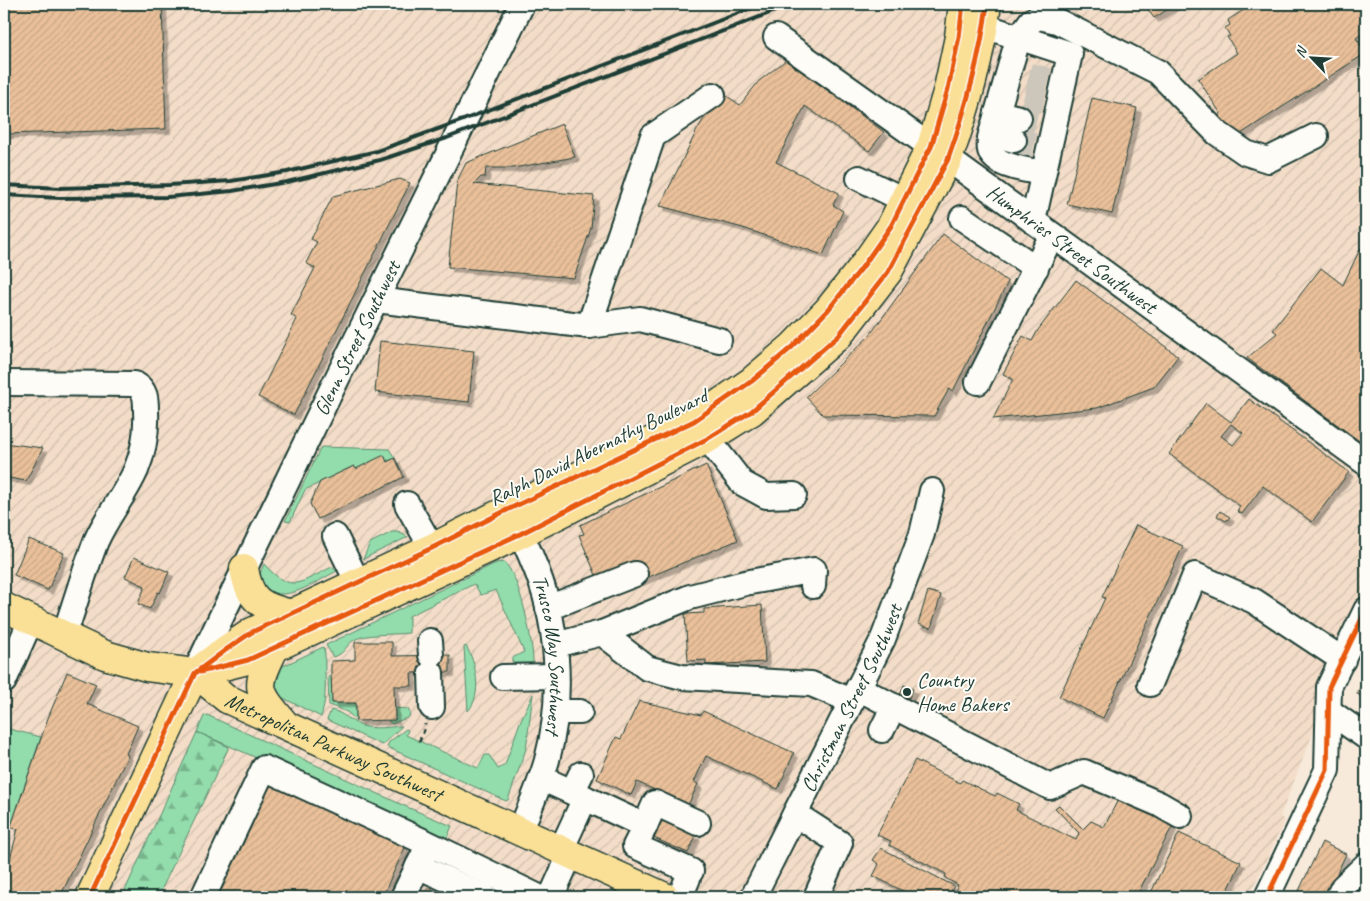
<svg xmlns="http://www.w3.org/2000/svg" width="1370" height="901" font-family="Caveat,sans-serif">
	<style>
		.industrial { fill: url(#industrial-furrows) }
		.green { fill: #93dcab; stroke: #598c70 }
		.forest { fill: url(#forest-firs); stroke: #598c70 }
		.building { fill: url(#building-hatch); stroke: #1f3d34; fill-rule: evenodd; filter: url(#shadow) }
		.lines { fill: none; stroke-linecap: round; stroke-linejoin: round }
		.minor-tunnel { stroke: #ccc7ba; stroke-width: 24; stroke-dasharray: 24 12; stroke-linecap: butt }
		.minor-casing { stroke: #1f3d34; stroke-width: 28 }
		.major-casing { stroke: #1f3d34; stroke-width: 31 }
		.path { stroke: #1f3d34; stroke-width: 3; stroke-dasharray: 5 4; stroke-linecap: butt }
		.minor { stroke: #fdfcf7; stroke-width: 24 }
		.major { stroke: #fadf96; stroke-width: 28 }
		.rail { stroke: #1f3d34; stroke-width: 4 }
		.cycleway-casing { stroke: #fdfcf7; stroke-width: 8 }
		.cycleway { stroke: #e8590c; stroke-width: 5 }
		.poi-dot { fill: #1f3d34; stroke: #fdfcf7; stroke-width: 2 }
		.labels { text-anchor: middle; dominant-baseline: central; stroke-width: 4; stroke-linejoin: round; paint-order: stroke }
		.street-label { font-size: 21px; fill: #1f3d34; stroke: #fdfcf7 }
		.poi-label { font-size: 21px; fill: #1f3d34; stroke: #fdfcf7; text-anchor: start }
	</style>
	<defs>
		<pattern id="industrial-furrows" width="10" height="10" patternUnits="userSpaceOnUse" patternTransform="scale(1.25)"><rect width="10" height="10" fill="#f3ddc8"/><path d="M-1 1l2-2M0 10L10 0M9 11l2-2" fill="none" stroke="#d0bfac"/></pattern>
		<pattern id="forest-firs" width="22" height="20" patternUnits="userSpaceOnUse" patternTransform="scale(1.25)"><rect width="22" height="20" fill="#93dcab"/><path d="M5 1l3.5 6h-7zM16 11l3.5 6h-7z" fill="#77b48c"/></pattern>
		<pattern id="building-hatch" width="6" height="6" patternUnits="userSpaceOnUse" patternTransform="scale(1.25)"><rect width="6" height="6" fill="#eac09a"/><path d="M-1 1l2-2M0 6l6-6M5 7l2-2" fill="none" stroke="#c8a685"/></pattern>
		<filter id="shadow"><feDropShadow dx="4.5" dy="4.5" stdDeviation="0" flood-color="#0004"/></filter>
	</defs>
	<rect width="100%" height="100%" fill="#f7eadb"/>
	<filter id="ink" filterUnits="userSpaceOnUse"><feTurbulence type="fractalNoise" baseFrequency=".02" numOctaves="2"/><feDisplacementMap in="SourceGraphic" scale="10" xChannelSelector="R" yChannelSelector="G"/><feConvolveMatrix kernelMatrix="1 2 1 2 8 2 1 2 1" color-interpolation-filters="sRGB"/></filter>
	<g filter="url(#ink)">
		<path class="industrial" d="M4,4H743L747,6L754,4H1366V611L1328,695L1280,817L1285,820L1249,897H4Z"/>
		<path class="green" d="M321,447L389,449L395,458L387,462L384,456L356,469L354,466L305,490L290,522L285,521Z
			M392,532H398L408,537L363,559L370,543Z
			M503,562C519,570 534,645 533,664H514L512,661V658L524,652L496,590L481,595L474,584L409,616V633C394,635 366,633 354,640C345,646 345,654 333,657L326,645L496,563Z
			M264,564C292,595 300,582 332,567L337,571C317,581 280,608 263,585C258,578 260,572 264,564Z
			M466,646C476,662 483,695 468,711L464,647Z
			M323,647L325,653C324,673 328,697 321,717L281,697L274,685L278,671L281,667Z
			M331,676L332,703H356V720L347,712L329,705L328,677Z
			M533,694L526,749L508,800L506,801L387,747L389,742L406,729L408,730L406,735L478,768L485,755H489L498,769L505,765L520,722Z
			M395,708L408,709L410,713L409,717L392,724L387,720H395Z
			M331,710C342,712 350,721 360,725C373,730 388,727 402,726L382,745L327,720Z
			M207,715L407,807L452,826L446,840L197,732L204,716Z
			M5,728L41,737L11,826L4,854V831H6L4,815Z"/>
		<path class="forest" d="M197,732L229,747L158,897H122Z"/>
		<path class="building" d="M4,4H162L166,129L5,134Z
			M1144,4H1176L1154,18Z
			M1253,4H1311L1313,8L1319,4H1366V31L1356,38L1366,53L1236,137L1225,121L1222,124L1217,117L1221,114L1198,79L1237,53L1227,37L1230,36L1225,28L1230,25L1228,20Z
			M786,60L884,132L869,151L805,106L776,162L839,193L833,205L843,211L823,255L743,228L660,206L697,130L703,120L724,94L740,105L759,81Z
			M1092,98L1137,108L1112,214L1067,204Z
			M562,124L575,157L513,168H486L485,177H481L474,184L594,196L591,228L574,278L448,267L457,181L466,163Z
			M400,179L410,183L294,415L258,397L297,319L291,315L315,268L306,263L317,242L311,239L333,196Z
			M943,234L1008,282L953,391L949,389L934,416L823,415L806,397L869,336Z
			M1366,241V446L1247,358L1277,333L1273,330L1321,268L1343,285L1359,251Z
			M1076,280L1178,356L1154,387L1097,408L993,419L1013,379L1003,374L1023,336L1032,341L1038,330Z
			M380,341L474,351L469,402L375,392Z
			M1249,399L1349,472L1312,522L1263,486L1242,514L1237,511L1240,506L1169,454L1206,403L1231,422ZM1231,424L1243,433L1233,445L1221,436Z
			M4,443L43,448L26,481L4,477Z
			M384,455L387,462L395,458L404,477L318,519L310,504L320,482L354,466L356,469Z
			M706,465L738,540L639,581L598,580L579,535L584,534L580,525Z
			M1220,511L1230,517L1226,521L1217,516Z
			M1136,525L1183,546L1103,718L1059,697L1105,598L1102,597Z
			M29,539L64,553L48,590L14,575Z
			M134,557L169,572L160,593L158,592L150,609L138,604L145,586L125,577Z
			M928,591L941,595L931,628L918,624Z
			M762,605L765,662L706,665V660L688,661L685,614L704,613V609Z
			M355,642H392V656L450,655V672L411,673L412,686H394L395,720L356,721V703H332L331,672V661L355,660Z
			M67,672L96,684L87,704L138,726L126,754L128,755L60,897H4V873L6,874L18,829L12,828L11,826L48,718Z
			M1366,675V698L1357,694Z
			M904,685L913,689L909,698L900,695Z
			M639,701L701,715L703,711L794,753L778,789L706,756L694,782L698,784L688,805L637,782L631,795L597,779L616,737L621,739Z
			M915,760L960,783L962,780L995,796L997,793L1019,804L1016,810L1076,840L1079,833L1055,808L1059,805L1083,829L1091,821L1104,827L1121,794L1175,821L1136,897H952L958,885L945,878L946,874L889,845L891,841L877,835Z
			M274,777L409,839L382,897H218Z
			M662,820L696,836L688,853L654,838Z
			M1179,833L1241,862L1225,897H1149Z
			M1322,842L1346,854L1326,897H1296Z
			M881,848L954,886L947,897H905L907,893L873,876L879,864L873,860Z
			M1359,880L1366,884V897H1351Z
			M428,887L449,897H423Z"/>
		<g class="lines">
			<path class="minor-tunnel" d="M1029,75L1049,80
				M1024,96L1044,101
				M1019,118L1036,122
				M1014,140L1034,145"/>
			<defs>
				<g id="minor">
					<path d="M984,26L1070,54L1033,221"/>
					<path id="s1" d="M776,37L948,159L1366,463"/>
					<path d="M997,113L1019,118"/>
					<path d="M991,134L1014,140"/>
					<path d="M1043,173C1028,170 995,167 990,150C989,147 990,141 990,138L1018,39L1031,21L1039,17L1057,21L1158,72L1217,133L1246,153L1268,160L1316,136"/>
					<path d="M859,178L904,200"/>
					<path d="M962,218L1036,268"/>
					<path d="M376,300L589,326L653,136L713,95"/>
					<path d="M589,326L640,319L719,340"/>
					<path d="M978,382L1052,235"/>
					<path d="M4,383L135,384C146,390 146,399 146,411C147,431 144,451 136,470C125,495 107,516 96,541C84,572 75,604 64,636"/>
					<path d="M697,425L742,483L766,496L794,495"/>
					<path d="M407,504L432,548"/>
					<path id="s2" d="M512,518C518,532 527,545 532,559C559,620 564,696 547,760C540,785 530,808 520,831"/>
					<path d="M335,536L358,583"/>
					<path d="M548,608L635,574"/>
					<path d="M602,633L690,597L745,583L814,570L813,586"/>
					<path d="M430,641L431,655"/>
					<path d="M555,645L602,633L647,668L682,677L811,684L852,701"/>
					<path id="s3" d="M195,673C222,614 251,555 280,496C359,331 442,168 522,4"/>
					<path d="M431,673L432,707"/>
					<path d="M503,677L556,676"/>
					<path d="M4,681L31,620"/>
					<path d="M1150,684L1195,575L1254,601L1343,660"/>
					<path d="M858,688L1050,787L1084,772L1159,804L1180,816"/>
					<path d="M1329,711L1366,737"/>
					<path d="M556,712H580"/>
					<path d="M882,730L894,706"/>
					<path d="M541,778L585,798"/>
					<path d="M572,792L581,774"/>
					<path d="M795,814L840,843L816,897"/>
					<path d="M645,826L635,846L691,871"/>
					<path d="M561,850L585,798L645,826L655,803L698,823"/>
					<path d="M418,866L485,897"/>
					<path d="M203,897L264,768L429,844L539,897"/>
					<path d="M403,897L425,852"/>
					<path d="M551,897L570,855"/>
					<path d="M680,897L688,878"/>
					<path id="s4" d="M753,897L883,639L922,534L932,491"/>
					<path d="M1267,897L1327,770L1329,687L1366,610"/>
					<path d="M1338,897L1343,887L1366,865"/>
				</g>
				<g id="major">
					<path d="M244,568C249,601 261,607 292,614"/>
					<path id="s5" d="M4,607L105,655L147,667L195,673L227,699L665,897"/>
					<path d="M274,649C255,688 256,690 284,723"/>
					<path d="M208,670L248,660L520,534L707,439L752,411L839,335L888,272L948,159C967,106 980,59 987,4"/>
					<path d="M90,897L195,673L227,649L252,632L432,548L507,510L694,421L752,381L792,347L828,310L861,269L891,226L925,158L931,147L948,89L959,37L963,4"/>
				</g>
			</defs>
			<use href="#minor" class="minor-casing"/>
			<use href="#major" class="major-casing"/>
			<path class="path" d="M419,742L425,728V724"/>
			<use href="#minor" class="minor"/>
			<use href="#major" class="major"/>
			<path class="rail" d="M4,185L60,188L169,185L231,181L287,172L377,151L463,120L762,4
				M4,195L59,198L168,197L232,191L287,182L380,160L447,138L793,4"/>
			<defs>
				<path id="cycleway" d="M200,672L248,660L520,534L707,439L752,411L839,335L888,272L948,159C967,106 980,59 987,4
					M90,897L195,673L227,649L252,632L432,548L507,510L694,421L752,381L792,347L828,310L861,269L891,226L925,158L931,147L948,89L959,37L963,4
					M1267,897L1327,770L1329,687L1366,610"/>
			</defs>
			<use href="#cycleway" class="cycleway-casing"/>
			<use href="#cycleway" class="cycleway"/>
		</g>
	</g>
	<circle class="poi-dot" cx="907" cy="692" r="5"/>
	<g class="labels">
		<g class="street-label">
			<text stroke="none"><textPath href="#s1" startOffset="364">Humphries Street Southwest</textPath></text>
			<text stroke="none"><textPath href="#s3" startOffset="372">Glenn Street Southwest</textPath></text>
			<text transform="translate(598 447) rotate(-26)">Ralph David Abernathy Boulevard</text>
			<text stroke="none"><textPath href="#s2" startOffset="144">Trusco Way Southwest</textPath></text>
			<text stroke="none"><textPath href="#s4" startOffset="222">Christman Street Southwest</textPath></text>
			<text stroke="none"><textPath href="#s5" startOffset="362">Metropolitan Parkway Southwest</textPath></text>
		</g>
		<g class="poi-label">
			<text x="917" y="680">Country<tspan x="917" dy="24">Home Bakers</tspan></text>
		</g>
	</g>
	<rect width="1370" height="901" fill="none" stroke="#fdfcf7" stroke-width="20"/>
	<rect x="10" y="10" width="1350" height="881" fill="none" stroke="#1f3d34" stroke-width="2" filter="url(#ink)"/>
	<g transform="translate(1312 58) rotate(295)" stroke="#fdfcf7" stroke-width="4" paint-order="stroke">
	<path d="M0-4L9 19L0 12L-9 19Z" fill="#1f3d34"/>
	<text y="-8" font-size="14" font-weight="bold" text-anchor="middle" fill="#1f3d34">N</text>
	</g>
</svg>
